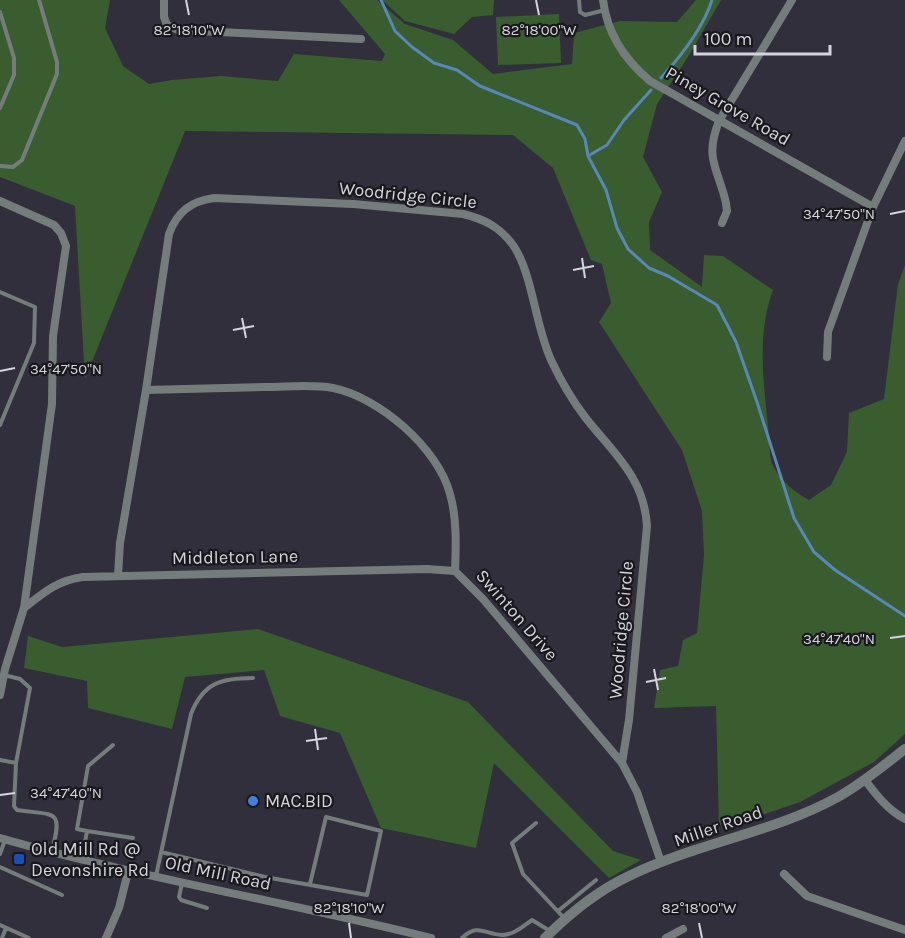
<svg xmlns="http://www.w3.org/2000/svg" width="905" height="938" font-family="Karla,sans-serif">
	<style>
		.green { fill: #3a5d2f }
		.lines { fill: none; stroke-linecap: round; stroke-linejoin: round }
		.stream { stroke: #5887b9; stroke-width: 3 }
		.service { stroke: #757d7c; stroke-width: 4 }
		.minor { stroke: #757d7c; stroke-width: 8 }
		.tertiary { stroke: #757d7c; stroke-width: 10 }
		.ticks { fill: none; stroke: #d5d4dc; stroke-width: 2 }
		.shop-dot { fill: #3f7fe0; stroke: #19181d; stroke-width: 2 }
		.transit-dot { fill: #1a4fb4; stroke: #19181d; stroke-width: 2 }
		.labels { text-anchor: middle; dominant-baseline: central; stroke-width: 4.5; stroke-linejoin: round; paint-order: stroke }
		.street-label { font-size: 18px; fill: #d5d4dc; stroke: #19181d }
		.poi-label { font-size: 18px; fill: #d5d4dc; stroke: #19181d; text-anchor: start }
		.ticks-label { font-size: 15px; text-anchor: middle; fill: #d5d4dc; stroke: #19181d; stroke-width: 4.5; stroke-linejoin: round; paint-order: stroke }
	</style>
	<rect width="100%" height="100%" fill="#312f3b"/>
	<path class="green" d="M0,0H110L105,28L123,66L149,84L172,80L221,76L278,81L294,54L382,61L385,54L339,0H377L405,24L453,40L493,74L572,64L574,33L620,21L677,22L696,0H721L688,57L657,104L643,157L662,192L649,222L650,250L702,287L704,255L723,256L773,290C756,335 764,387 769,435C770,444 769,458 773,466C783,483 793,491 809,500L831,485L847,452L849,413L884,399L898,284L905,265V734L874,762L800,802L744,821L719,825L716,706L654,708L660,670L678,666L683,640L697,633L704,555L702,511L682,450L599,322L611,303L602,264L591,260L553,168L513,135L185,131L85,379L75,206L0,177Z
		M382,0H494L493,15L472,17L454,34L405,21Z
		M559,14L561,63L498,65L496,17Z
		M258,629L468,702L613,851L641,860L609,878L494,763L476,848L381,828L340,733L280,716L264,670L185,677L172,729L88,708L87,681L24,668L28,636L62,647Z"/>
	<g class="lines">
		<path class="stream" d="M381,0L395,31L412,47L434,63L457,70L480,86L577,125L585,139L588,156L606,190L617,228L628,249L649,268L668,276L717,305L736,342L757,402L794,518L814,552L835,570L905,616
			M661,78C681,56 703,29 712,0
			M588,156L607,145L624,120L651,90"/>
		<path class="service" d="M579,0L580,12L585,15L605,10
			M0,12L14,58V75L0,108
			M0,166L13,167L22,160L57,74V62L39,0
			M0,292L35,307L34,343L0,425
			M0,760L16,763L30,688L20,679L4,675
			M16,763L14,806L17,810C56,816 63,808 52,851
			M536,823L512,843L523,874L564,918
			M87,831L133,838
			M161,852L265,877L367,895L381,831L326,817L310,884
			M0,854L5,840
			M82,859L87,831L77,829L88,766L113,745
			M0,867L62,895
			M156,876L191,714C203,683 221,678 253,678
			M182,883L179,897L181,900L207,908
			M558,911L596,880
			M0,925L29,938
			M2,938L6,928
			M462,938C478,923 484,934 502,935C514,935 523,926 532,920L550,931"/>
		<path class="minor" d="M164,0V17L167,25L178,30L361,39
			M603,0C607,33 625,60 650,81L873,207
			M0,201L54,225L61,233L66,246L53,336L52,404L24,608L5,669L0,695
			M722,223L727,211L726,203C718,168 704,159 719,121L792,0
			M827,357L828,332L873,207L905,141
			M146,390C185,389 225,388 264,387C287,387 311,384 333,388C379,397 438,448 450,494C457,518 456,546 455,571L483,599L622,763L637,792L661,862
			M118,575L120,543L146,390L169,234C177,212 191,201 214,198L353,204L463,214C484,219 500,227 513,245C533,274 535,327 552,362C561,381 572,400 585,417C614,454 644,477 647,526L629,720L622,763
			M24,608C43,593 58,580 83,577L427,569L455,571
			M865,780C877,796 888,810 905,819
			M0,838C142,878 287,902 431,938
			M784,874L807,896L905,930
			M106,938L119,908L128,872
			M666,938L683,929"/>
		<path class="tertiary" d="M545,938C570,913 597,891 629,876C696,843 773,833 838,797C863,783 883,766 905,749"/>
	</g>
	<path class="ticks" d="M186,0L189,15M536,0L539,15M890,214L905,211M582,258L585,278M573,270L594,266M242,318L246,338M233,330L254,326M0,371L15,368M890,638L905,636M654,669L658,690M646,682L666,678M315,729L318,750M306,741L327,738M0,795L15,793M349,923L351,938M699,923L702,938"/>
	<circle class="shop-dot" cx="253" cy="801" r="6"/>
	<rect class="transit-dot" x="13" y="853" width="12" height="12" rx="3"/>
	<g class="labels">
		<g class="street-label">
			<text transform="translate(728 106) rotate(30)">Piney Grove Road</text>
			<text transform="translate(408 195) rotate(6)">Woodridge Circle</text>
			<text transform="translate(235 557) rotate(-1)">Middleton Lane</text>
			<text transform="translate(517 615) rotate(49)">Swinton Drive</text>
			<text transform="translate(621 630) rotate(-85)">Woodridge Circle</text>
			<text transform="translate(718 826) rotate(-19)">Miller Road</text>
			<text transform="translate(218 873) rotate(12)">Old Mill Road</text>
		</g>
		<g class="poi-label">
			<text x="265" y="801">MAC.BID</text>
			<text x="31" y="849">Old Mill Rd @<tspan x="31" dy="21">Devonshire Rd</tspan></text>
		</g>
	</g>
	<g class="ticks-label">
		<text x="189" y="35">82°18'10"W</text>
		<text x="539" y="35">82°18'00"W</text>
		<text x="839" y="219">34°47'50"N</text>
		<text x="66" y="374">34°47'50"N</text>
		<text x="839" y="644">34°47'40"N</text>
		<text x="66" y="798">34°47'40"N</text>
		<text x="349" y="913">82°18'10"W</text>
		<text x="699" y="913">82°18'00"W</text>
	</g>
	<path d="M695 45v9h135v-9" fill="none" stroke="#d5d4dc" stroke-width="3"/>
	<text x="704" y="45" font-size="18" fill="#d5d4dc" stroke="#19181d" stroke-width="4.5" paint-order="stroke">100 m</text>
</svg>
